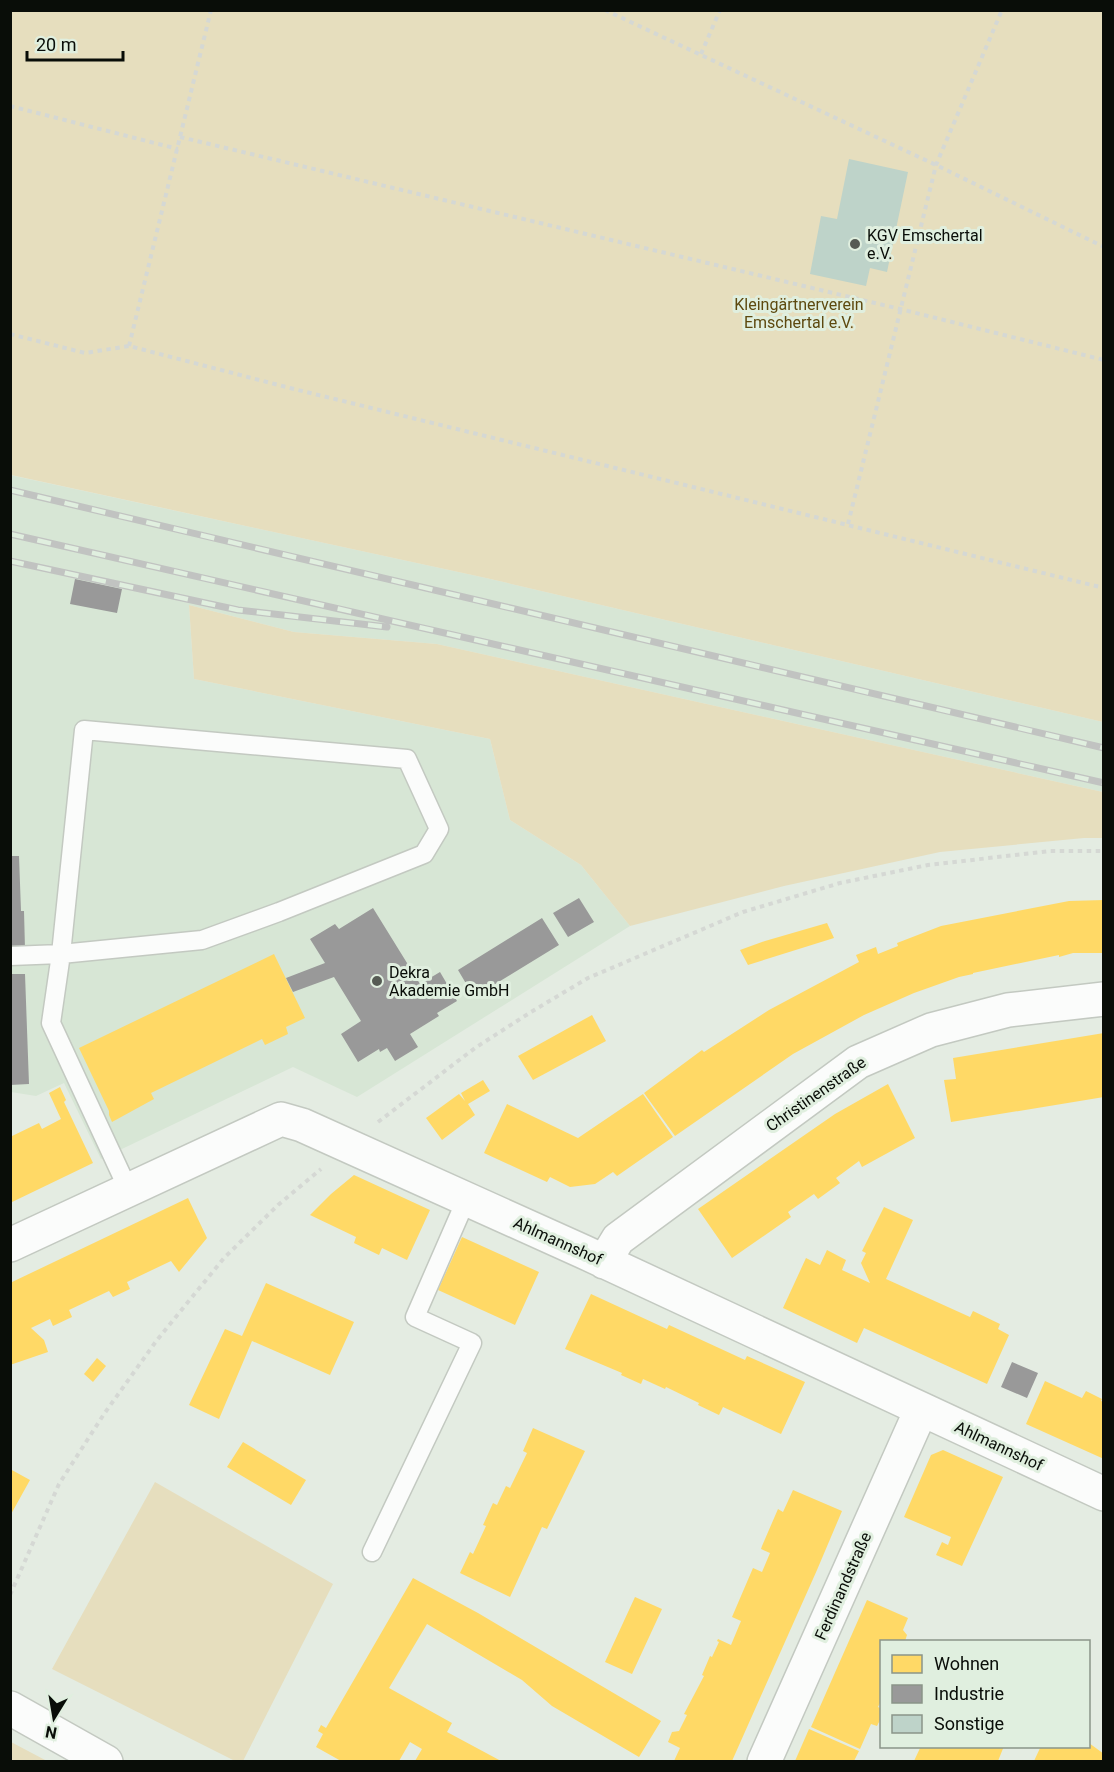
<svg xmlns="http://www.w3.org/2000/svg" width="1114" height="1772" font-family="Roboto,sans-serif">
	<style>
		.built { fill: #d7e6d5 }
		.green { fill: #e6debe }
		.homes { fill: #ffd966 }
		.industry { fill: #999 }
		.building { fill: #bed3c9 }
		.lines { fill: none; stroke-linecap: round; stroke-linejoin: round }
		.lane-casing { stroke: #c3c9c1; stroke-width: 21 }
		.street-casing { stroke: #c3c9c1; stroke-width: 36 }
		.path { stroke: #d5d8d4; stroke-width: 4; stroke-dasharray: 4.5 4.5; stroke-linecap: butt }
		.lane { stroke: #fbfcfb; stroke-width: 18 }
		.street { stroke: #fbfcfb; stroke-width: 33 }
		.rail-casing { stroke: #c1c3c1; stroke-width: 7 }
		.rail { stroke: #e0efdf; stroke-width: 4.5; stroke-dasharray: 14; stroke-linecap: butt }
		.poi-dot { fill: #565b54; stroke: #e0efdf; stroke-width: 2 }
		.labels { text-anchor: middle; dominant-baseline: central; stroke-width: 6; stroke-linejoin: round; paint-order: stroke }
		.poi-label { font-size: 16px; fill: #090d08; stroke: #e0efdf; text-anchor: start }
		.park-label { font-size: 16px; fill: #5d490f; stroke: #e0efdf }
		.street-label { font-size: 16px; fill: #090d08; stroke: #e0efdf }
	</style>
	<rect width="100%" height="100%" fill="#e4ece2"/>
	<path class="built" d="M10,475L486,578L1103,722V792L437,644L294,632L189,605L194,679L490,739L510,820L581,865L630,926L357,1097L293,1067L101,1159L64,1083L36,1096L11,1092Z"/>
	<path class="green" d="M11,11H1103V722L486,578L11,475Z
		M189,605L294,632L437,644L1103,792V838H1084L940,852L784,886L630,926L581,865L510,820L490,739L194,679Z
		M155,1482L333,1584L243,1761H235L52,1669Z
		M11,1742L47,1761H11Z"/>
	<path class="homes" d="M1104,900V953H1073L1059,957V955L973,973V974L959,977L914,993L864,1015L793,1054L675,1136L644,1093L702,1050L704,1052L769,1010L859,962L856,955L876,947L878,954L898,946L897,943L941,926L1069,901Z
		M827,923L834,938L748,965L740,950L765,941Z
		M274,954L305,1018L286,1027L288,1034L265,1045L262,1039L151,1093L154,1099L112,1122L109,1115V1111L79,1048Z
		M592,1015L606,1041L533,1080L518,1056Z
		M1104,1033V1097L951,1122L944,1080L956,1079L953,1058Z
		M483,1080L490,1091L468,1104L475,1115L442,1140L426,1118L459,1094L465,1101L461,1093Z
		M888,1084L915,1138L862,1167L859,1161L836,1178L840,1183L818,1199L814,1194L788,1212L791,1217L732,1258L698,1209L835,1114Z
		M60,1087L66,1100L64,1102L93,1163L10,1203V1137L39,1123L42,1129L61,1119L49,1093Z
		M643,1094L673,1137L617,1176L613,1172L595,1184L570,1187L550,1177L547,1182L484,1153L507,1104L578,1138Z
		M354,1175L430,1210L407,1260L382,1248L379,1255L354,1243L356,1237L310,1215L331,1194Z
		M188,1198L207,1238L179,1272L171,1261L127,1282L130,1289L113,1297L109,1291L69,1310L72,1317L53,1326L50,1319L31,1328L44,1340L48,1352L10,1365V1283Z
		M884,1207L913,1220L886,1279L970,1317L973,1311L1000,1324L998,1329L1009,1335L987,1384L864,1328L857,1343L783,1308L806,1258L820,1265L827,1250L846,1260L842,1270L870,1283L861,1263L866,1253L862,1251Z
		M462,1237L539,1272L515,1325L438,1290Z
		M266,1283L354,1322L330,1375L252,1341L219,1419L189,1405L225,1329L242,1336Z
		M591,1294L667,1329L669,1325L745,1360L747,1356L805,1382L781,1434L723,1407L719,1415L698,1405L699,1403L666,1387L665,1389L643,1379L641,1384L621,1375L622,1373L565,1349Z
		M97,1358L106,1366L93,1382L84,1374Z
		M1045,1381L1082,1398L1086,1391L1102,1399L1101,1401L1104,1402V1459L1026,1424Z
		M533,1428L585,1451L547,1529L542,1527L510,1597L460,1573L470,1552L473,1554L486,1526L483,1525L493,1503L497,1505L506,1486L510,1488L527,1453L523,1451Z
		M243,1442L306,1480L291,1505L227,1467Z
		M943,1450L1003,1477L962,1566L936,1555L942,1542L948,1545L951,1537L904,1517L931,1455Z
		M10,1469L30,1480L10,1516Z
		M793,1490L842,1511L817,1570L732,1761H674L680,1748L668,1742L672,1732L679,1731L687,1715L684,1714L704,1676L702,1675L710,1656L712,1657L719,1642L717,1641L718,1639L731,1645L741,1621L732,1617L753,1568L762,1572L770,1553L761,1549L762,1546L778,1509L783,1512Z
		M413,1578L478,1613L661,1721L639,1757L552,1706L522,1680L427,1624L389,1688L452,1723L447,1732L501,1761H415L422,1749L410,1742L399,1761H341L316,1747L323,1734L318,1731L321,1725L326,1728Z
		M635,1597L662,1609L632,1674L605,1662Z
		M867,1600L908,1618L903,1630L907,1635L905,1641L882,1642V1699L878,1707L882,1709V1716L877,1726L871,1724L860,1749L811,1727Z
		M809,1729L859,1751L854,1761H795Z
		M1089,1743L1104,1754V1761H1034L1041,1746H1088Z
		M921,1746H1004L998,1761H914Z"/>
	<path class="industry" d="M75,579L122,589L117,613L70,604Z
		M10,856H19L21,911H24L25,949L10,950Z
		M579,898L594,922L568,937L553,913Z
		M373,908L420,984L440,972L457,1001L437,1013L439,1016L410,1034L418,1047L395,1061L387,1048L380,1052L379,1049L358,1062L341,1034L361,1021L334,977L293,992L286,978L325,963L310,939L335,924L339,929Z
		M542,918L559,945L474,997L458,970Z
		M10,974H25L29,1084L10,1085Z
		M1012,1362L1038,1373L1027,1398L1001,1387Z"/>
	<path class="building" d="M849,159L908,172L887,272L870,268L866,286L810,274L821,216L837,219Z"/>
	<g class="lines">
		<defs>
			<path id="lane" d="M10,956L61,954L202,940L279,912L424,854L439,829L407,759L84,730L61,954L51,1023L128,1189
				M372,1552L472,1343L415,1317L466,1200"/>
			<path id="street" d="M10,1245L281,1119L302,1125L584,1252L1104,1494
				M604,1262L618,1239L858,1062L931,1030L1008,1010L1104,999
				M10,1708L106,1762
				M764,1762L921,1410"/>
		</defs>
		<use href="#lane" class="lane-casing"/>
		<use href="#street" class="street-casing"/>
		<path class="path" d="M605,10L936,165L1104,247
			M701,54L720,10
			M10,106L178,149
			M180,137L900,309L1104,360
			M10,334L85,353L129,346L290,388L1104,588
			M129,346L211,10
			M848,524L936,165L1002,10
			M378,1122L475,1048L531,1012L588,978L743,912L840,883L928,865L1050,851H1104
			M10,1595L59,1484L104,1414L157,1340L224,1258L278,1205L321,1169"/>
		<use href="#lane" class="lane"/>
		<use href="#street" class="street"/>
		<defs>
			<path id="rail" d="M10,490L1104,748
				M10,534L1104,783
				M10,561L238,610L387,627"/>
		</defs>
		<use href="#rail" class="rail-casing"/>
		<use href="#rail" class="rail"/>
	</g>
	<g class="poi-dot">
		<circle cx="855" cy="244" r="6"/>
		<circle cx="377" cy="981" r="6"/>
	</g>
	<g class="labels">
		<g class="poi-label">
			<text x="867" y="235">KGV Emschertal<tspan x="867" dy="18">e.V.</tspan></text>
			<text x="389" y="972">Dekra<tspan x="389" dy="18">Akademie GmbH</tspan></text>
		</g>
		<g class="park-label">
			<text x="799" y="304">Kleingärtnerverein<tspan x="799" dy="18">Emschertal e.V.</tspan></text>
		</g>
		<g class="street-label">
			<text transform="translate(816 1094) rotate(-35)">Christinenstraße</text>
			<text transform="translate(558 1241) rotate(24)">Ahlmannshof</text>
			<text transform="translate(999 1446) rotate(25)">Ahlmannshof</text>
			<text transform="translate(843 1586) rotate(-66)">Ferdinandstraße</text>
		</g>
	</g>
	<rect width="1114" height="1772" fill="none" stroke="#090d08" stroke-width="24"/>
	<rect x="880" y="1640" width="210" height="108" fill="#e0efdf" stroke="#8a9589" stroke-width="1.5"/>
	<rect x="892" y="1655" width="30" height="18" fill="#ffd966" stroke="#8a9589" stroke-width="1.5"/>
	<text x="934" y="1670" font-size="18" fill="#090d08">Wohnen</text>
	<rect x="892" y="1685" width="30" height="18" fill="#999999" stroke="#8a9589" stroke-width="1.5"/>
	<text x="934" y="1700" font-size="18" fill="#090d08">Industrie</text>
	<rect x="892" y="1715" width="30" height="18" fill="#bed3c9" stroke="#8a9589" stroke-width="1.5"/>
	<text x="934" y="1730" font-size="18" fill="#090d08">Sonstige</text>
	<g transform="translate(54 1718) rotate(191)" stroke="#e0efdf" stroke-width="4.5" paint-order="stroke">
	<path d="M0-4.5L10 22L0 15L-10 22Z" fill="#090d08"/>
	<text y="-9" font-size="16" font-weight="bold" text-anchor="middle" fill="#090d08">N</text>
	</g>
	<path d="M27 51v9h96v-9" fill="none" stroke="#090d08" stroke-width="3"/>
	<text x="36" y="51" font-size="18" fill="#090d08" stroke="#e0efdf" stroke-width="4.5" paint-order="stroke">20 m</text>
</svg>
